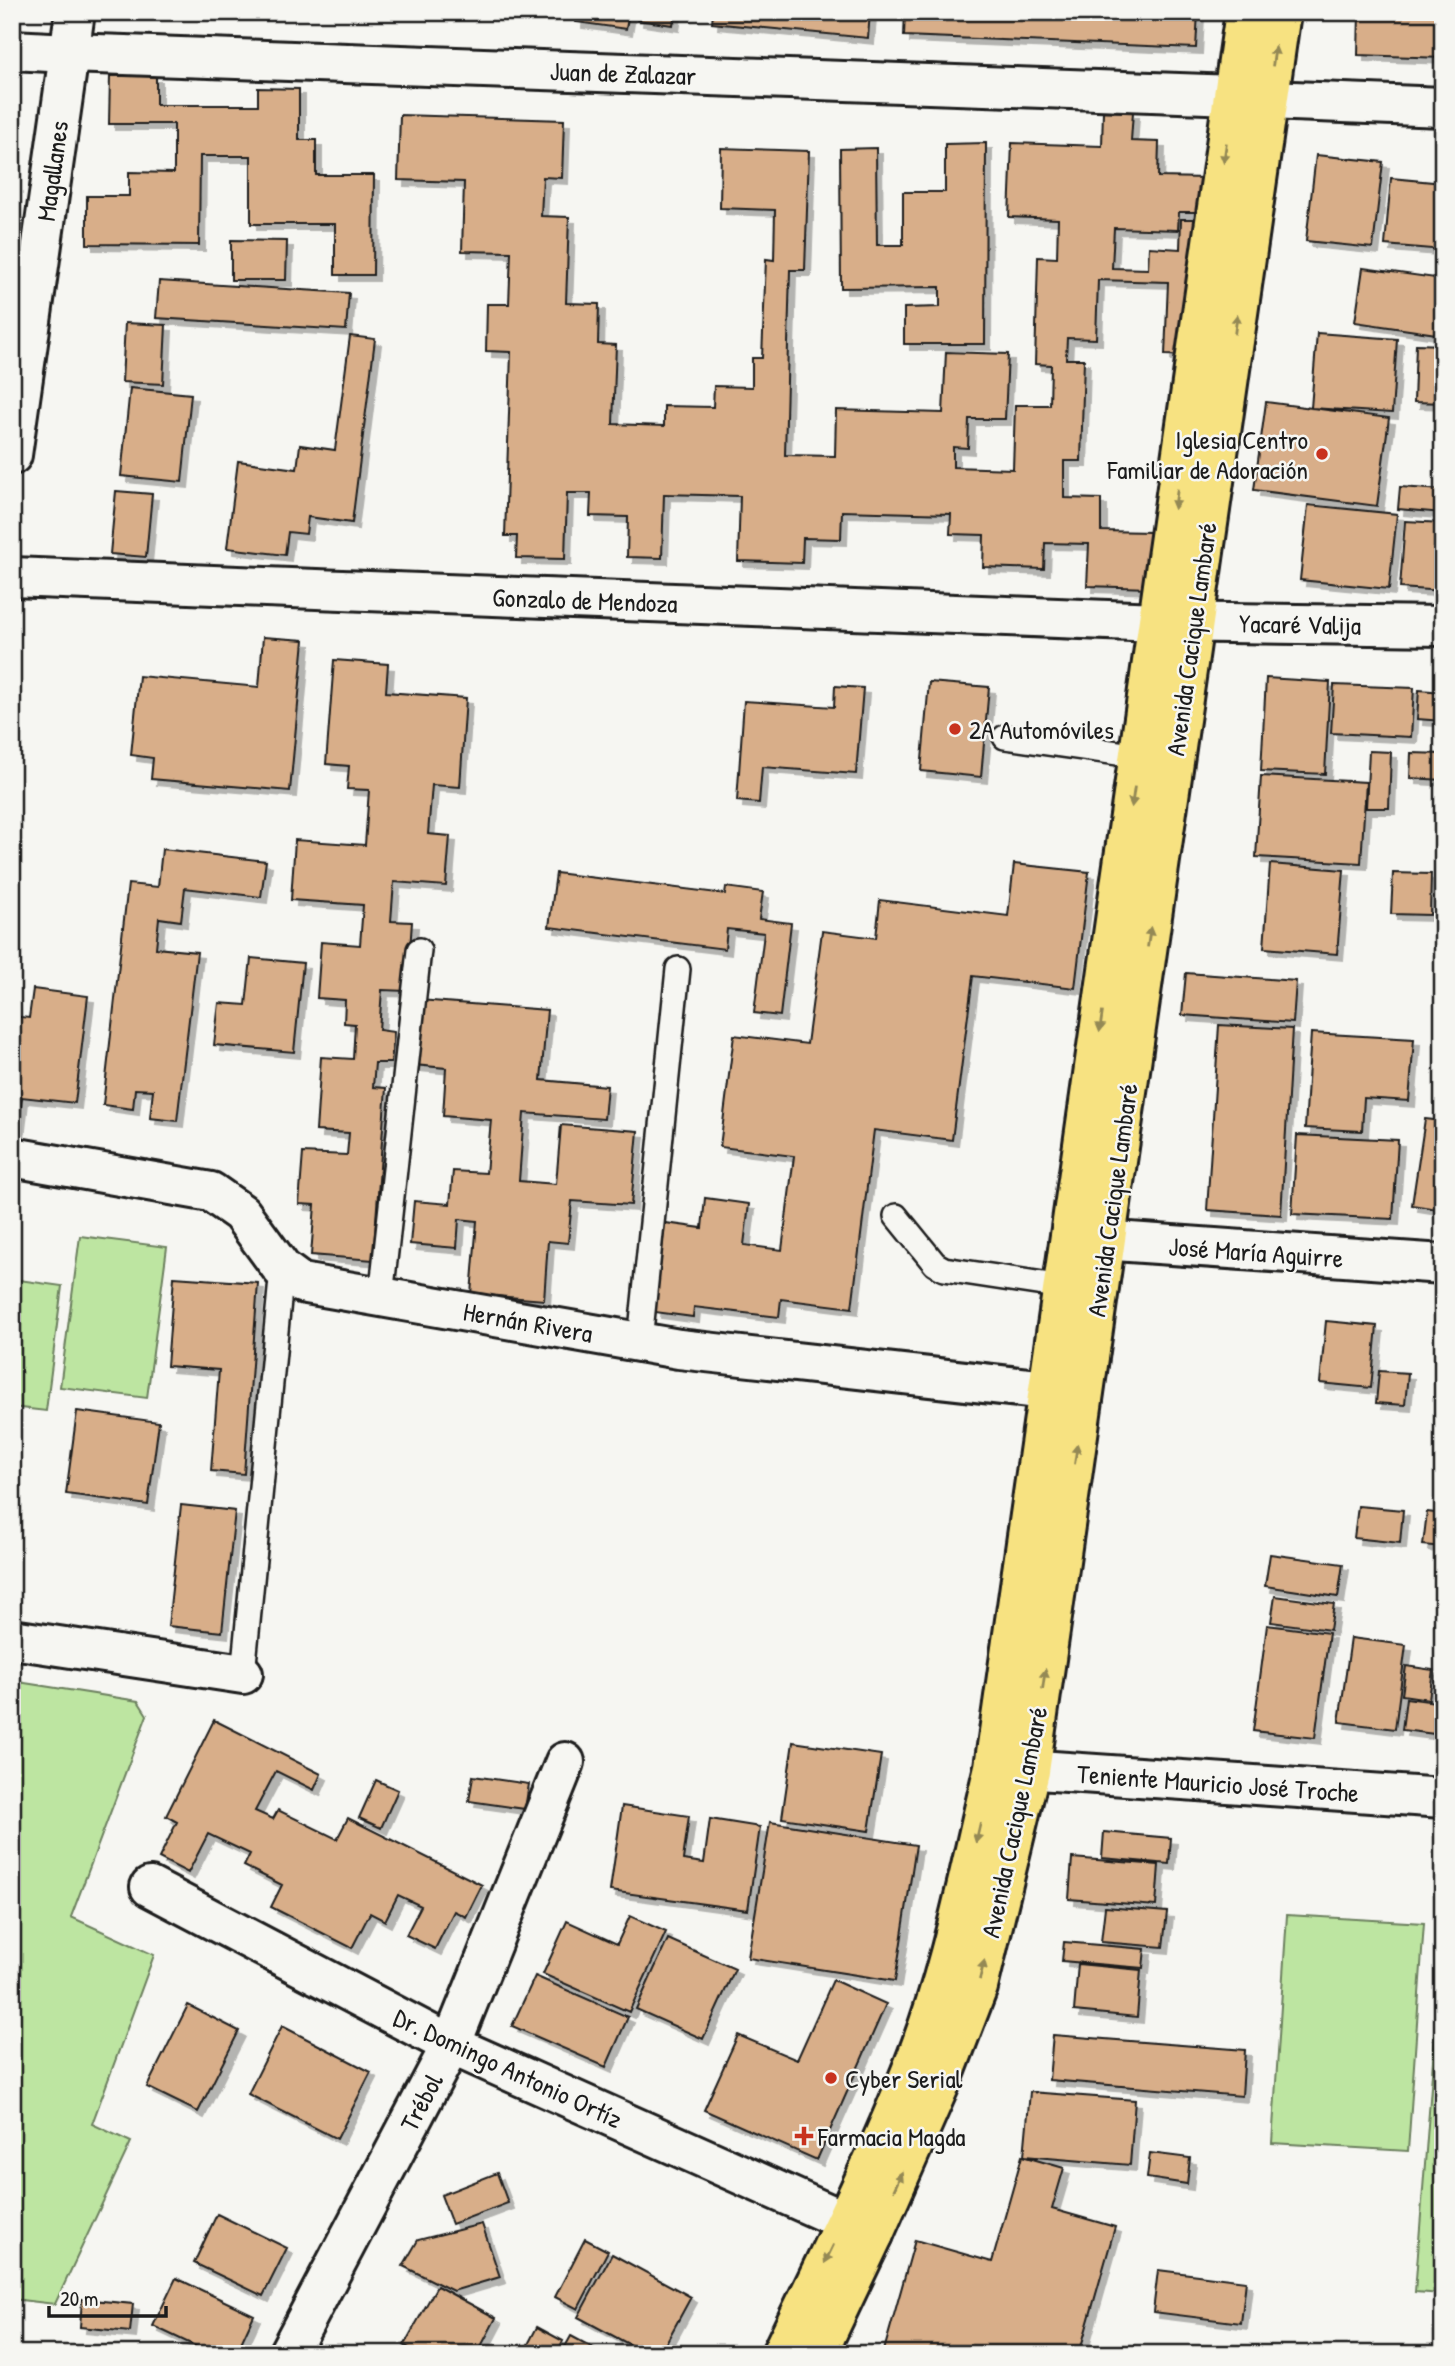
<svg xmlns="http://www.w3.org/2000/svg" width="1455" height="2366" font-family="'Patrick Hand',sans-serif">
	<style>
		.green { fill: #bde5a1; stroke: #6c805e; stroke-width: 2 }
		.building { fill: #d8ae89; stroke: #1c1c1c; stroke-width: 2; filter: url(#shadow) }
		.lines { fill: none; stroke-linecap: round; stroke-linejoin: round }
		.service-casing { stroke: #1c1c1c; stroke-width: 28 }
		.minor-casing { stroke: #1c1c1c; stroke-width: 44 }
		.tertiary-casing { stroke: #1c1c1c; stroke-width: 44 }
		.primary-casing { stroke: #1c1c1c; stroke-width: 44 }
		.service { stroke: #f6f6f2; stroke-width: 23 }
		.minor { stroke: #f6f6f2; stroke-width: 38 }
		.tertiary { stroke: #f6f6f2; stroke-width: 38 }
		.primary { stroke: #f7e281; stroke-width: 38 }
		.oneway { fill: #948954 }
		.poi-dot { fill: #c8321e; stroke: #f6f6f2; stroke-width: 2.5 }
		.labels { text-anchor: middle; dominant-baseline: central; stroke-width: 5; stroke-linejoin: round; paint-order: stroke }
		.street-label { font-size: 26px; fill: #1c1c1c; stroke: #f6f6f2 }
		.poi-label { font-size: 26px; fill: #1c1c1c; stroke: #f6f6f2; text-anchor: start }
	</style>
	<defs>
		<filter id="shadow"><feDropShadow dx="6" dy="6" stdDeviation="0" flood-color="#0004"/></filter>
	</defs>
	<rect width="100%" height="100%" fill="#f6f6f2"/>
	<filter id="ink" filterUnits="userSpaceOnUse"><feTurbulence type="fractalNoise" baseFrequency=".0143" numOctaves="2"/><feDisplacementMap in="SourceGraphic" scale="14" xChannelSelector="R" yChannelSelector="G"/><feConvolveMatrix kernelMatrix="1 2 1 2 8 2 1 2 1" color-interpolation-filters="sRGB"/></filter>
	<g filter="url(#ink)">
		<path class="green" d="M80,1236L167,1247L147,1398L60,1387Z
			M12,1279L62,1286L46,1411L12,1407Z
			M12,1681L138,1701L147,1715L71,1917L154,1955L92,2124L131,2142L55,2304L12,2299Z
			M1287,1915L1424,1923L1408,2151L1272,2143Z
			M1443,1932V2294L1415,2292Z"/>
		<path class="building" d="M577,12H629L626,29L576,22Z
			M638,12H675L673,25L637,20Z
			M713,12H870L868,38L712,23Z
			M905,12H1198L1196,48L904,36Z
			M1359,12H1443V58L1358,55Z
			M110,76H156V105H258V88L299,89V140H316V175H374L373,275H335V224H251V156H200L199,245L87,244V196H129V172L174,173V124H109Z
			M1103,111L1133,112L1131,141L1159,142L1158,177L1207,178L1206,212H1179L1178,230L1114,228L1112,268L1148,269L1149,247L1180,249L1181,219H1196L1192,356L1165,355L1168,282L1098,280L1096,339L1067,338L1066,359H1084L1081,461H1064V498L1101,499V531L1152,532L1150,588L1087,586L1089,544L1045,543L1044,569L983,567L984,535L950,534L951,514L842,511L841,539L803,538L802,563L738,561L740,496L664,494L662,558L627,557L628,517L590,516L591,493H567L565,559L516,558L517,536H505L511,352L486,351L487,304H509L511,252L462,251L464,182L398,180L400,115L564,120L562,178L543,177L541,216L569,217L566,303L599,304L598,344L616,345L613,424L664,426V406L713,407L714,386L752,387V358H762L766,259L774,260L775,210L720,208L721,148L809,151L805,270H790L785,455L835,456L836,410L943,413L946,352L1008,354L1005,419H969L968,448L953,447V467L1013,469L1015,405H1050L1051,365L1035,364L1038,257L1057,258L1058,219L1009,217L1012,143L1102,146Z
			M986,143L985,344H904V308L940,307V287L841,288L840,149L876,148L877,245H903V192H945V144Z
			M1316,155L1383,162L1373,248L1306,241Z
			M1391,178L1443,183V250L1385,245Z
			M231,240L287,241L286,280H231Z
			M1363,268L1443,279V335L1355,322Z
			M159,281L349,293L346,330L156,318Z
			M125,323L166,325L163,384L122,382Z
			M1317,333L1397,339L1392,413L1311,408Z
			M350,336L375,339L352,523L308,517L306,534L288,532L285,555L227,548L238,461L297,469L300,445L335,450Z
			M1416,344L1443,345V403L1414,402Z
			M130,388L191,394L182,482L121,476Z
			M1266,402L1389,418L1377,506L1254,490Z
			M1400,487L1443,490V513L1398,509Z
			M116,491L152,494L146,557L110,554Z
			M1308,505L1397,514L1389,589L1300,580Z
			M1405,521L1443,523V591L1400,588Z
			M263,637L304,640L290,791L151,779L153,758L131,755L139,676L259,687Z
			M334,660L388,664L386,692L466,698L460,787L432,785L428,834L450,836L446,886L394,882L391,921L412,922L407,991L382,990L379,1030L394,1032L391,1063H375L373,1087L386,1088L373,1260L311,1255L315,1205L299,1204L303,1153L347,1155L349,1133L316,1131L321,1057L353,1059L355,1024L344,1023L345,1000L317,998L321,942L360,945L363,905L291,900L295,840L365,845L369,790L347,789L349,766L326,764Z
			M1266,678L1330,682L1325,774L1261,771Z
			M929,682L989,687L981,777L921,771Z
			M1334,685L1414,688L1411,737L1331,733Z
			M835,686L863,688L856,774L762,767L759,803L737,801L744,701L834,707Z
			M1419,690L1443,692V721L1417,719Z
			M1369,751L1391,752L1389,808H1366Z
			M1411,753L1443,754V780L1410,778Z
			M1261,776L1366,782L1361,863L1256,857Z
			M162,849L266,861L261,897L185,888L181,921L159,918L156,948L197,952L177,1121L150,1118L153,1090L135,1089L133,1109L103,1105L128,884L158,887Z
			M1014,864L1089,872L1075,988L973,976L952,1140L874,1130L852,1308L781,1299L779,1317L694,1307L693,1317L655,1312L665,1223L702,1228L705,1198L749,1204L744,1245L782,1250L794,1156L720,1147L734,1035L807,1044L822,931L876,938L880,900L1008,916Z
			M1270,864L1344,870L1337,954L1264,948Z
			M556,873L725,894L726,887L763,892L759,919L791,923L780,1016L754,1013L764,933L727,929L725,949L549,927Z
			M1393,873L1431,874L1430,915L1391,914Z
			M251,958L303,963L294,1052L214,1045L219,1003L246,1005Z
			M1186,973L1296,981L1293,1023L1182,1015Z
			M33,989L88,996L75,1103L22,1097L18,1133L12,1132V1016L29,1018Z
			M419,1000L547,1010L541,1080L607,1086L604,1119L524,1113L519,1181L556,1184L561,1125L638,1131L631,1205L572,1201L568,1243L548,1241L544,1300L471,1294L477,1221L459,1219L457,1248L410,1244L414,1201L450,1204L453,1171L486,1173L491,1120L443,1116L446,1068L414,1065Z
			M1219,1025L1292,1029L1281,1215L1207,1210Z
			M1311,1033L1414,1039L1409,1101L1364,1098L1362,1131L1305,1128Z
			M1425,1119L1443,1121V1210L1412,1205Z
			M1297,1135L1398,1140L1393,1219L1292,1214Z
			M174,1277L258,1283L244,1474L211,1471L219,1370L167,1366Z
			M1326,1321L1377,1326L1371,1388L1320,1383Z
			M1379,1371L1408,1373L1405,1405L1376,1403Z
			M1443,1393V1465L1436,1464Z
			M77,1411L159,1422L148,1505L66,1494Z
			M181,1505L235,1511L222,1632L168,1626Z
			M1358,1506L1403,1510L1400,1543L1354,1538Z
			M1427,1512L1443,1514V1547L1423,1545Z
			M1270,1554L1343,1564L1338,1597L1265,1586Z
			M1275,1596L1334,1604L1330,1630L1271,1622Z
			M1267,1625L1329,1633L1315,1738L1253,1731Z
			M1351,1638L1406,1645L1395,1729L1339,1722Z
			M1406,1666L1433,1670L1429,1699L1402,1695Z
			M1406,1698L1443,1703V1735L1402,1730Z
			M214,1720L321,1774L314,1790L276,1771L255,1811L273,1819L278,1810L337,1839L348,1818L482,1885L466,1917L454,1911L435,1949L406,1935L421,1906L398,1895L385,1921L370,1913L352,1948L271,1907L282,1885L244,1866L250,1854L208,1834L188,1873L159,1858L177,1822L166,1816Z
			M793,1742L881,1755L869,1831L782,1818Z
			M473,1776L529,1784L525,1809L469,1801Z
			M376,1780L398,1790L381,1828L359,1818Z
			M622,1806L689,1816L683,1860L704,1863L710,1819L760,1827L748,1910L610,1891Z
			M770,1822L916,1845L895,1981L748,1958Z
			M1104,1832L1171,1838L1169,1864L1102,1858Z
			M1072,1858L1159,1865L1156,1906L1069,1899Z
			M1105,1907L1167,1912L1163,1947L1101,1942Z
			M630,1916L666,1932L629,2012L543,1974L567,1921L617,1944Z
			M668,1939L735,1969L703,2039L636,2009Z
			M1064,1942L1145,1949L1143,1968L1062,1961Z
			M1078,1964L1141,1970L1137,2017L1074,2011Z
			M535,1976L628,2017L606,2067L512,2026Z
			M833,1980L886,2004L817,2160L704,2110L738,2035L797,2060Z
			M188,2005L239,2031L198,2112L147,2087Z
			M282,2026L371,2072L337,2139L248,2094Z
			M1053,2035L1245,2050L1242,2096L1049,2080Z
			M1030,2092L1135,2100L1130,2165L1024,2156Z
			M1150,2153L1190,2158L1187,2184L1147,2178Z
			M1022,2156L1064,2168L1052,2209L1115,2227L1079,2354H883L915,2240L992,2262Z
			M497,2173L508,2203L452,2224L441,2195Z
			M217,2214L287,2248L263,2296L194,2263Z
			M482,2224L500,2277L453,2291L403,2266L418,2240Z
			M585,2239L608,2251L578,2309L555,2297Z
			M612,2254L691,2297L660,2354H647L578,2317Z
			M1158,2270L1246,2281L1241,2323L1153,2312Z
			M176,2278L254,2315L236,2354H212L153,2326Z
			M437,2286L496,2318L477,2354H420L404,2345Z
			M82,2299L133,2304L130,2332L80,2327Z
			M537,2327L563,2341L556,2354H523Z
			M571,2336L601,2352L600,2354H561Z"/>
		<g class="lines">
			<defs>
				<path id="service" d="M1005,737L1139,756
					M896,1216L935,1264L944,1269L1063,1287
					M381,1297L419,950
					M640,1341L678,969
					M243,1674L282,1269"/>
				<path id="minor" d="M1268,100L1443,107
					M12,455L75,12
					M12,577L1158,622
					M12,1157L211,1192L241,1213L282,1269L301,1283L679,1349L1082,1394
					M1072,1238L1443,1264
					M12,1639L243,1674
					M150,1887L451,2045L874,2234
					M288,2354L451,2045L565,1762"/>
				<path id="tertiary" d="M12,50L69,53L1234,95L1265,99
					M1160,622L1443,626
					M996,1767L1443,1798"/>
				<path id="primary" d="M781,2354C827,2258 875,2163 914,2064C952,1969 970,1866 994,1767L1245,12
					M817,2354L874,2234L944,2075L978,1987L1030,1771L1281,12"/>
			</defs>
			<use href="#service" class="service-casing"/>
			<use href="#minor" class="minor-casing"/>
			<use href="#tertiary" class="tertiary-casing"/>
			<use href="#primary" class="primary-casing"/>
			<use href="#service" class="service"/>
			<use href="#minor" class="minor"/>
			<use href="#tertiary" class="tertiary"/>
			<use href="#primary" class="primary"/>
		</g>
		<defs><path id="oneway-solid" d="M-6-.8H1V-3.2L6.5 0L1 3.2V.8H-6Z" transform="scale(1.75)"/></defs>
		<g class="oneway">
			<use href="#oneway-solid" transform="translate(1274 56) rotate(-82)"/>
			<use href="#oneway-solid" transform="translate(1225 153) rotate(98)"/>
			<use href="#oneway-solid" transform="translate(1236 324) rotate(-82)"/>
			<use href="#oneway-solid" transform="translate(1176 499) rotate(98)"/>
			<use href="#oneway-solid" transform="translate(1133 797) rotate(98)"/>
			<use href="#oneway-solid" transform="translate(1149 937) rotate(-82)"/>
			<use href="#oneway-solid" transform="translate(1101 1022) rotate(98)"/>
			<use href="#oneway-solid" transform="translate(1076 1454) rotate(-82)"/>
			<use href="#oneway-solid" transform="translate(1044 1679) rotate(-82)"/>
			<use href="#oneway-solid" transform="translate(978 1833) rotate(103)"/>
			<use href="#oneway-solid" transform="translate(982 1970) rotate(-76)"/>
			<use href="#oneway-solid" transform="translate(898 2181) rotate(-66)"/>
			<use href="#oneway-solid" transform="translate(829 2254) rotate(116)"/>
		</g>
	</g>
	<g class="poi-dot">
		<circle cx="1322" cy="454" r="7"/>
		<circle cx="955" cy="729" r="7"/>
		<circle cx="831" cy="2078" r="7"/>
		<path d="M800.5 2125.5h7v7h7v7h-7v7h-7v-7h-7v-7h7z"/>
	</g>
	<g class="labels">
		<g class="street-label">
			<text transform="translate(623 73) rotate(2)">Juan de Zalazar</text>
			<text transform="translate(52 171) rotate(-82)">Magallanes</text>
			<text transform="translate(585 600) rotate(2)">Gonzalo de Mendoza</text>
			<text transform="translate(1300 624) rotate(1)">Yacaré Valija</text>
			<text transform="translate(1191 639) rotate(-82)">Avenida Cacique Lambaré</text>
			<text transform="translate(1112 1200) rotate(-82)">Avenida Cacique Lambaré</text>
			<text transform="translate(1256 1252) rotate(4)">José María Aguirre</text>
			<text transform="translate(528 1322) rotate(10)">Hernán Rivera</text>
			<text transform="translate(1218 1783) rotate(4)">Teniente Mauricio José Troche</text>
			<text transform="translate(1014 1822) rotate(-78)">Avenida Cacique Lambaré</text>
			<text transform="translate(508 2068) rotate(25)">Dr. Domingo Antonio Ortíz</text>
			<text transform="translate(421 2102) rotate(-62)">Trébol</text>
		</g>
		<g class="poi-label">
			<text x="1308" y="439" text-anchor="end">Iglesia Centro<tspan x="1308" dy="30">Familiar de Adoración</tspan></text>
			<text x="969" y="729">2A Automóviles</text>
			<text x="845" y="2078">Cyber Serial</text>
			<text x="818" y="2136">Farmacia Magda</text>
		</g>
	</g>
	<rect width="1455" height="2366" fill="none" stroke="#f6f6f2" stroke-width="42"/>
	<rect x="21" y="21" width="1413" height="2324" fill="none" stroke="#1c1c1c" stroke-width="2.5" filter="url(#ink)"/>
	<path d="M49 2306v10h117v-10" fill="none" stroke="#1c1c1c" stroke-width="3.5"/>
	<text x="60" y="2306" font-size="21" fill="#1c1c1c" stroke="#f6f6f2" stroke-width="5" paint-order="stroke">20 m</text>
</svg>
